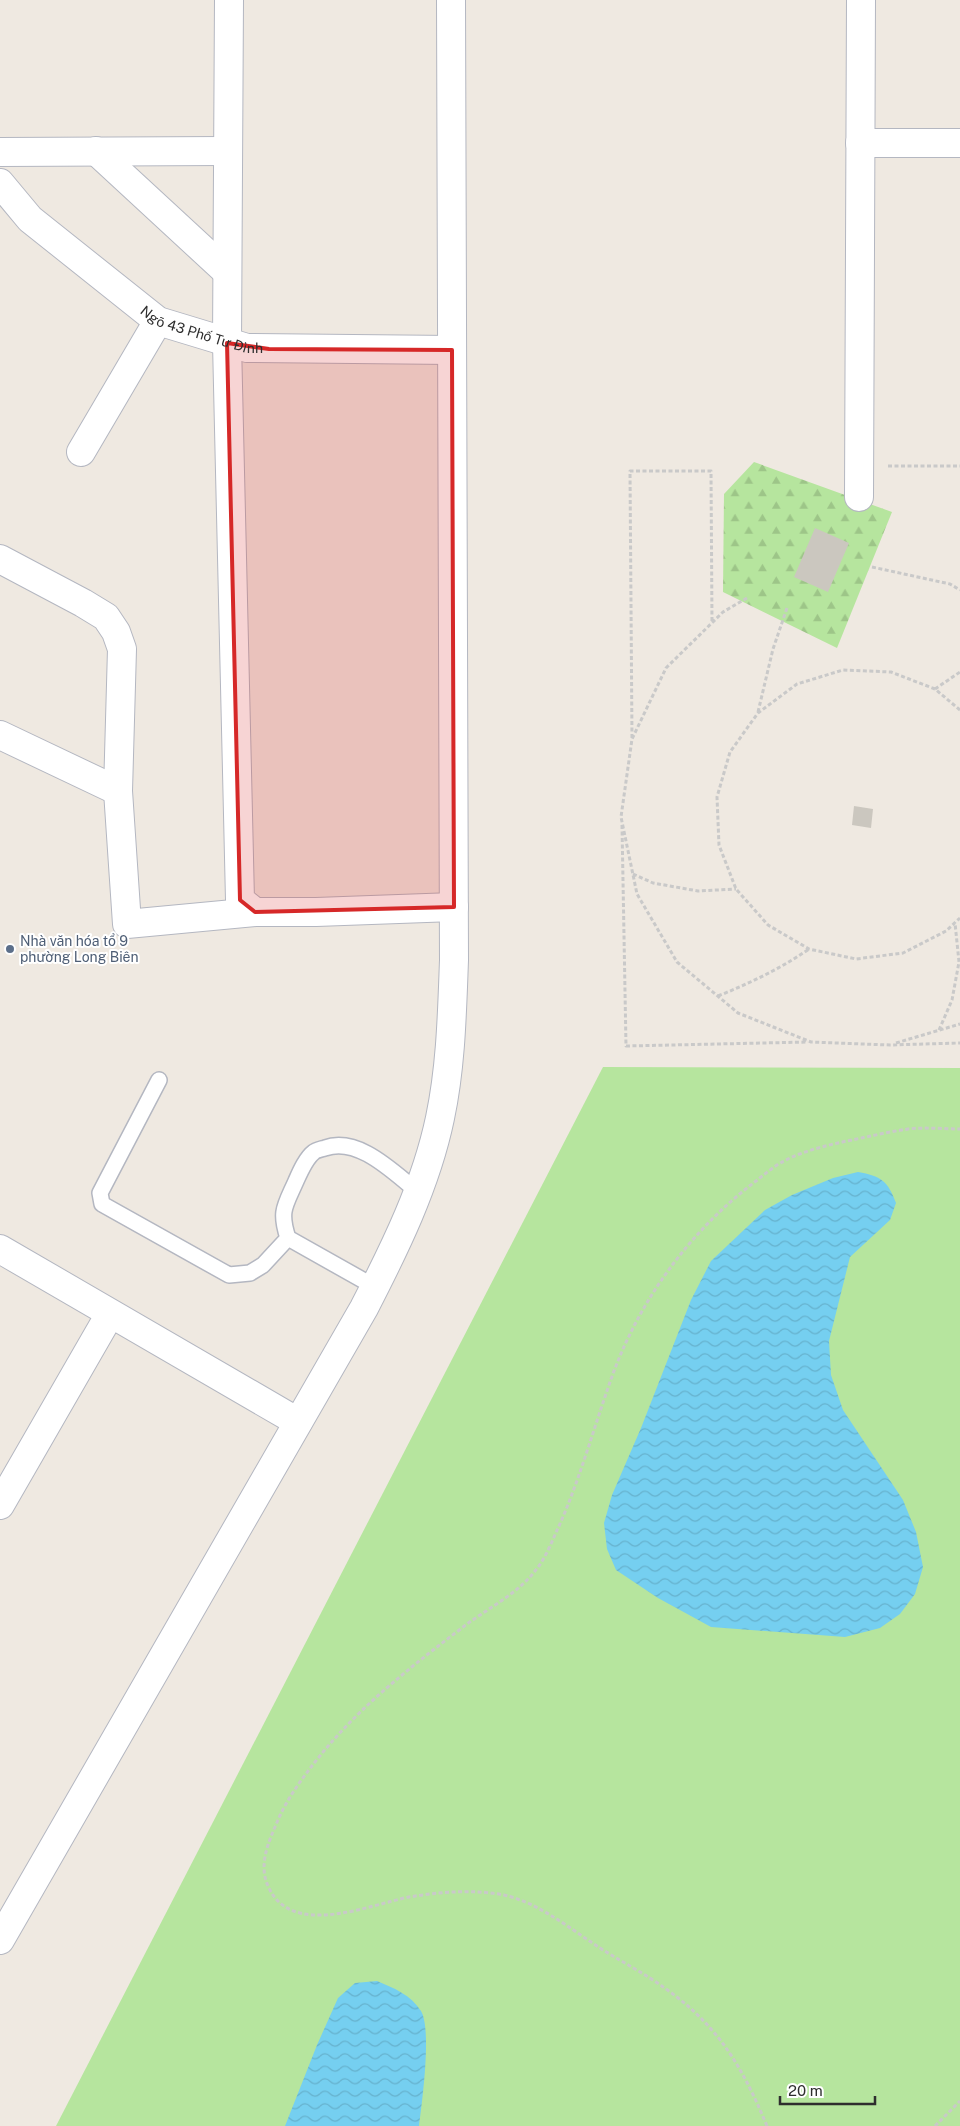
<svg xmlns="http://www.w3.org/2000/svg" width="960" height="2126" font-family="'Public Sans',sans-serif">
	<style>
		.grass { fill: #b6e59e }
		.forest { fill: url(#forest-firs) }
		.water { fill: url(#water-waves) }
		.building { fill: #cbc7bf }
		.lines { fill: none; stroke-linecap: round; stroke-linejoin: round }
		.service-casing { stroke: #b4b7c1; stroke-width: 18 }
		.minor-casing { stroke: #b4b7c1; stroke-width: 30 }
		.tertiary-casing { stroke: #b4b7c1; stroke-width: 30 }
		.path { stroke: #c9c9c9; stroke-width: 3; stroke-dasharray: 4 2.5; stroke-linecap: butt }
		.service { stroke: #fff; stroke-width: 15 }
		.minor { stroke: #fff; stroke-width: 28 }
		.tertiary { stroke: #fff; stroke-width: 28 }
		.marked { fill: #d62828; fill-opacity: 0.2; stroke: #d62828; stroke-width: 4; stroke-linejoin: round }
		.service-dot { fill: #5c6f8a; stroke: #fff; stroke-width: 2 }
		.labels { text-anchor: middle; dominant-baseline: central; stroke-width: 4; stroke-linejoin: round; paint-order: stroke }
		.street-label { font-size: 14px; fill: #2e2e2e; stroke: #fff }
		.service-label { font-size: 14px; fill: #4e5e75; stroke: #fff; text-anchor: start }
	</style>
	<defs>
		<pattern id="forest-firs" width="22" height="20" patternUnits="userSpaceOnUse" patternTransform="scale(1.25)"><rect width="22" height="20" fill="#b6e59e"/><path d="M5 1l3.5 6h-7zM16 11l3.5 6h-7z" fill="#9dc588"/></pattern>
		<pattern id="water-waves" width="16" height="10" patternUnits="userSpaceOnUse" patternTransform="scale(1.25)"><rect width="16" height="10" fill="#75cff0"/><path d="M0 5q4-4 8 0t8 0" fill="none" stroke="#66b2ce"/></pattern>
	</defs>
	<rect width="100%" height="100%" fill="#efe9e1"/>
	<path class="grass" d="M603,1067L960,1068V2126H56Z"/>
	<path class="forest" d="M754,462L892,512L837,648L723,592L724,494Z"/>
	<path class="water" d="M858,1172C881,1176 888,1181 896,1203L890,1220L850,1257L829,1341L831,1375L843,1410L903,1500L916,1532L923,1567L915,1594L900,1614L880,1628L845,1637L711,1627L658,1598L616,1570L607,1549L604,1523L612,1495L641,1428L691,1300L711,1261L765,1210L792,1195L833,1178Z
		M377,1981C394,1988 411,1995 421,2011C432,2029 422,2103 419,2126H285L317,2045L338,1998L355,1983Z"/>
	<path class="building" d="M815,528L849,543L828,592L794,577Z
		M854,806L873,809L871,828L852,825Z"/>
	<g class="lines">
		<defs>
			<path id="service" d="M159,1080L100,1193L102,1204L229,1275L250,1273L263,1265L288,1238
				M375,1287L288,1238C279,1211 285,1206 296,1181C300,1172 306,1158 314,1152C316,1150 322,1149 325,1148C358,1136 393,1172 417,1191"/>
			<g id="minor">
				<path d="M229,0L227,343L240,900L255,912H316L454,907"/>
				<path d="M860,143H960"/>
				<path d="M96,151L227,272"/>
				<path d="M0,152L226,151"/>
				<path id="s1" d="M0,183L30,219L158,321L247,348L452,350"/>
				<path d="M81,452L158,321"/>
				<path d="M859,497L861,0"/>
				<path d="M0,559L83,603L106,617L116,632L122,649L118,791L127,924L255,912"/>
				<path d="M0,735L118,791"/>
				<path d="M0,1249L298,1422"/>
				<path d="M0,1505L110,1314"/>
			</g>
			<path id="tertiary" d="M0,1940L364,1308C395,1248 426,1185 440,1118C451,1066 452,1013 454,960L451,0"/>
		</defs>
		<use href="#service" class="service-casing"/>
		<use href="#minor" class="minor-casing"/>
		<use href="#tertiary" class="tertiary-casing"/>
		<path class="path" d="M888,466H960
			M872,567L950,584L960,590
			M747,598L723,612L666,668L632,739L621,817L637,894L677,962L738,1013L811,1042L890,1045L960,1043
			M935,689L960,672
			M960,710L935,689L891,672L843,670L797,684L758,713L730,752L717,797L719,845L736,889L768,925L809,949L856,959L903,953L946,931L960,918
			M758,712L773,649L787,608
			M632,738L630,471H711L712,622
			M622,825L626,1046L808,1042
			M633,874L653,883L698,891L736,889
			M718,996C750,983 780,969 809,949
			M939,1030L952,1000L959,962L955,923
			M896,1043L960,1024
			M767,2126C739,2059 714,2020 653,1980C633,1967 613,1957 594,1944C565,1925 538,1903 504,1895C473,1889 440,1892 409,1897C369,1905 291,1939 268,1886C258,1864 269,1841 278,1820C287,1799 301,1780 315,1762C358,1707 412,1666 467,1624C489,1608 518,1593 535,1571C546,1558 552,1541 559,1526C579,1481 592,1434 608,1388C635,1306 687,1233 756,1181C765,1174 774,1166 784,1161C809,1148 838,1143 866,1137C880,1134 894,1131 908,1129C925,1127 943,1129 960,1129
			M935,2126L960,2101"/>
		<use href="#service" class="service"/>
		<use href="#minor" class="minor"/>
		<use href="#tertiary" class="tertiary"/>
	</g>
	<path class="marked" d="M227,343L269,349L452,350L454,907L255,912L240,900Z"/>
	<circle class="service-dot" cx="10" cy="949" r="5"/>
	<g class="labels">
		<g class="street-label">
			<text stroke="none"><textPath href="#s1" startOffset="255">Ngõ 43 Phố Tư Đình</textPath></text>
		</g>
		<g class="service-label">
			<text x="20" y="941">Nhà văn hóa tổ 9<tspan x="20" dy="16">phường Long Biên</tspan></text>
		</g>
	</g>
	<path d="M780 2096v8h95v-8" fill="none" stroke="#2e2e2e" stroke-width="2.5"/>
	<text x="788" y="2096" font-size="15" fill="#2e2e2e" stroke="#ffffff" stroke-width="4" paint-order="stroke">20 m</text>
</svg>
